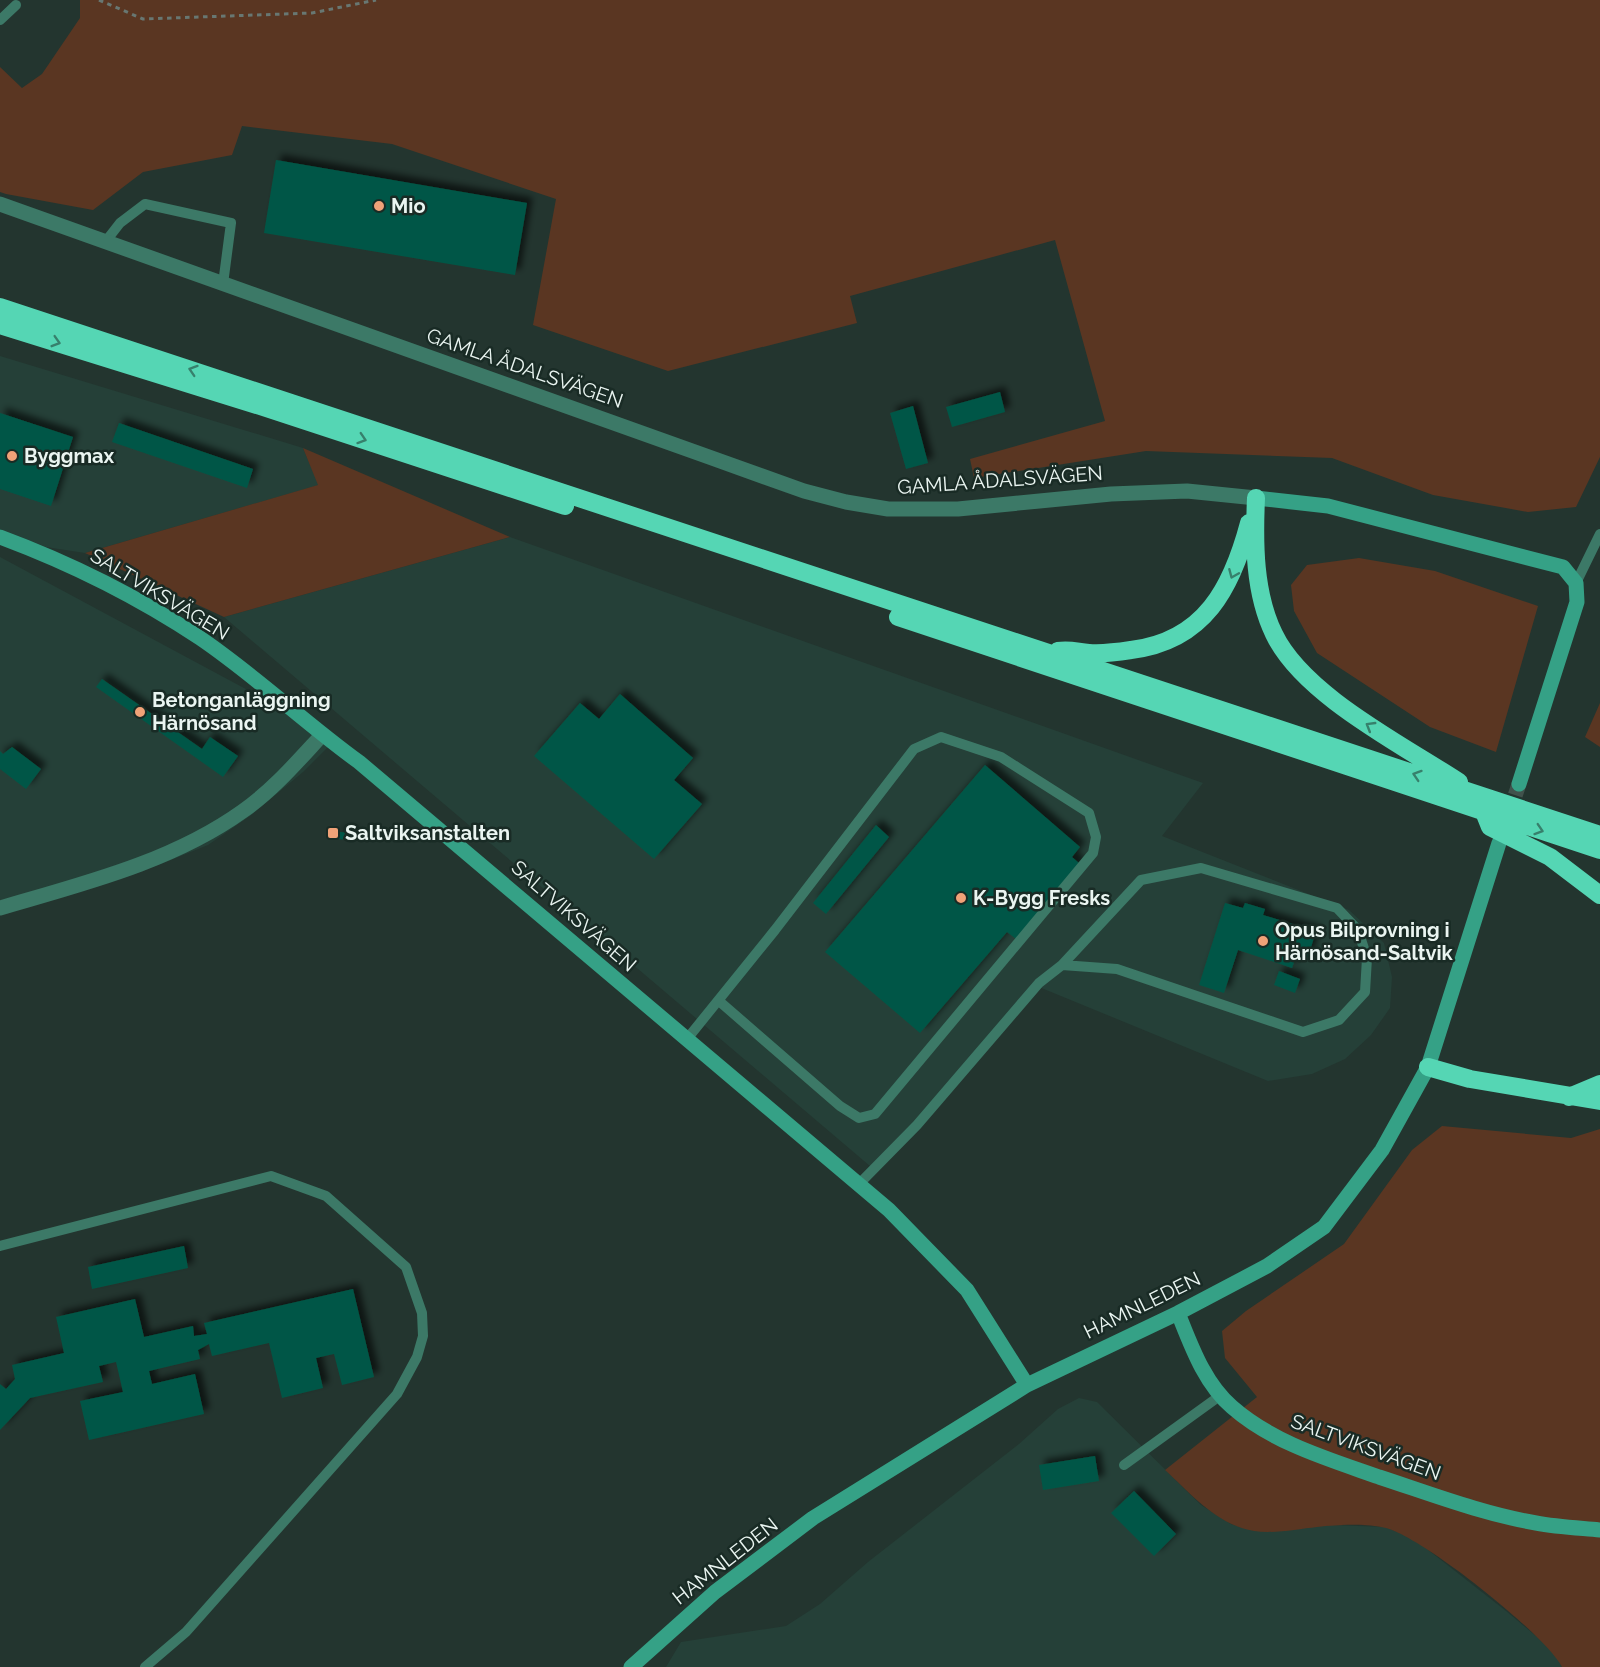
<svg xmlns="http://www.w3.org/2000/svg" width="1600" height="1667" font-family="Raleway,sans-serif">
	<style>
		.built { fill: #254038 }
		.green { fill: #5a3622 }
		.building { fill: #065746; filter: url(#shadow) }
		.lines { fill: none; stroke-linecap: round; stroke-linejoin: round }
		.secondary-tunnel { stroke: #41524c; stroke-width: 15; stroke-dasharray: 15 8; stroke-linecap: butt }
		.path { stroke: #687772; stroke-width: 3; stroke-dasharray: 4.5 4.5; stroke-linecap: butt }
		.lane { stroke: #3c7967; stroke-width: 10 }
		.street { stroke: #3c7967; stroke-width: 15 }
		.secondary { stroke: #35a186; stroke-width: 15 }
		.highway { stroke: #55d6b4; stroke-width: 18 }
		.oneway { stroke: #37806c }
		.poi-dot { fill: #f0a278; stroke: #192b25; stroke-width: 2 }
		.labels { text-anchor: middle; dominant-baseline: central; stroke-width: 5; stroke-linejoin: round; paint-order: stroke }
		.poi-label { font-size: 20px; font-weight: bold; fill: #eaf5f1; stroke: #192b25; text-anchor: start }
		.street-label { font-size: 20px; fill: #eaf5f1; stroke: #192b25 }
	</style>
	<defs>
		<filter id="shadow"><feDropShadow dx="5.5" dy="-5.5" stdDeviation="3" flood-color="#0009"/></filter>
	</defs>
	<rect width="100%" height="100%" fill="#23352f"/>
	<path class="built" d="M0,356L303,448L319,485L85,553L46,547L0,529Z
		M510,537L1203,783L1162,836L1349,910L1384,943L1392,977L1390,1008L1371,1035L1345,1059L1312,1074L1268,1081L1039,987L877,1172L224,617Z
		M0,557L337,738L303,772L250,816L208,845L161,864L0,911Z
		M1079,1398L1097,1402L1201,1505L1231,1524L1255,1531L1332,1525L1385,1527L1413,1538L1506,1611L1555,1652L1562,1667H666L681,1642L786,1626L820,1604L868,1562L1019,1444L1058,1409Z"/>
	<path class="green" d="M80,0H1600V457L1576,507L1528,512L1433,495L1332,458L1146,451L974,478L970,459L1105,421L1055,240L850,296L857,323L668,371L533,325L556,199L392,144L242,126L232,155L143,172L93,210L6,194L0,192V67L22,88L42,74L80,18Z
		M303,448L510,537L224,617L85,553L318,485Z
		M1359,558L1435,571L1538,606L1496,752L1430,727L1317,653L1294,611L1291,585L1307,565Z
		M1600,703V747L1585,737Z
		M1442,1126L1571,1138L1600,1129V1667H1562C1545,1634 1422,1537 1386,1528C1365,1523 1338,1525 1317,1527C1298,1529 1274,1534 1254,1531C1217,1525 1191,1494 1165,1470L1257,1397L1225,1358L1222,1331L1246,1311L1344,1244L1412,1150Z"/>
	<path class="building" d="M276,160L527,203L515,275L264,233Z
		M1000,392L1005,412L952,427L946,407Z
		M913,406L928,463L906,469L890,413Z
		M0,413L73,437L51,506L0,489Z
		M119,423L253,469L247,488L112,442Z
		M102,679L202,749L210,737L238,756L223,777L96,687Z
		M620,694L693,758L674,780L702,804L654,859L534,756L580,703L599,719Z
		M12,747L41,769L26,789L0,769V751L3,754Z
		M985,765L1080,847L1072,857L1080,864L1016,939L1007,932L920,1033L825,952Z
		M876,825L889,837L826,914L813,903Z
		M340,832L353,833L352,841L339,839Z
		M1225,903L1243,908L1245,903L1265,909L1263,915L1316,931L1308,957L1297,954L1292,968L1238,950L1224,993L1199,985Z
		M1279,971L1300,979L1295,993L1274,985Z
		M184,1246L188,1268L92,1289L88,1267Z
		M353,1289L374,1377L342,1385L334,1354L316,1358L323,1388L282,1398L269,1343L212,1356L209,1344L198,1350L200,1359L149,1371L152,1384L195,1374L204,1414L89,1440L80,1401L123,1392L116,1362L99,1366L103,1382L30,1398L0,1430V1384L6,1389L15,1379L12,1365L64,1353L56,1317L135,1299L144,1337L193,1326L194,1336L207,1334L204,1323Z
		M1095,1456L1099,1481L1043,1490L1039,1465Z
		M1134,1491L1176,1534L1154,1556L1111,1513Z"/>
	<g class="lines">
		<path class="secondary-tunnel" d="M1508,817L1519,784"/>
		<path class="path" d="M99,0L143,19L312,13L376,0"/>
		<path class="lane" d="M0,20L16,5
			M106,241L120,223L145,204L231,223L223,284
			M1576,583L1600,534
			M687,1039L775,930L914,749L941,737L1001,757L1089,813L1096,837L1093,853L875,1114L859,1118L840,1106L719,1001
			M859,1184L917,1125L1039,983L1062,965L1141,880L1201,868L1337,908L1358,930L1367,958L1365,992L1339,1020L1303,1032L1117,969L1062,965
			M0,1246L271,1176L326,1196L406,1267L422,1313L423,1336L417,1357L397,1394L186,1632L145,1667
			M1124,1465L1221,1395"/>
		<path class="street" d="M0,204L709,457L804,491L846,502L888,509H958L1111,494L1187,491L1256,498
			M0,908C82,884 172,862 243,811C273,790 297,762 322,735"/>
		<path class="secondary" d="M1256,498L1328,506L1563,567L1576,583L1577,602L1519,784
			M0,537C70,563 138,597 200,638C256,676 305,723 359,762L889,1210L967,1290L1027,1385
			M1178,1313C1191,1345 1204,1383 1232,1407C1273,1443 1328,1459 1379,1477C1431,1494 1483,1514 1536,1523C1557,1527 1579,1528 1600,1530
			M631,1667L715,1592L813,1518L1027,1385L1178,1313L1267,1266L1324,1227L1382,1150L1428,1067L1499,843"/>
		<path class="highway" d="M0,307L1600,835
			M0,325L260,406L565,506
			M1256,498C1254,543 1254,593 1274,634C1303,695 1403,745 1459,782
			M898,617L1600,850
			M1058,651C1070,649 1077,652 1089,653C1102,654 1118,652 1131,650C1205,641 1232,587 1249,523
			M1484,812L1490,827L1550,857L1600,895
			M1428,1067L1470,1079L1600,1101
			M1569,1097L1600,1084"/>
	</g>
	<defs><path id="oneway-chevron" d="M-2-3.5L2.5 0L-2 3.5" fill="none" stroke-width="1.6" stroke-linecap="round" stroke-linejoin="round" transform="scale(1.5)"/></defs>
	<g class="oneway">
		<use href="#oneway-chevron" transform="translate(56 342) rotate(17)"/>
		<use href="#oneway-chevron" transform="translate(193 370) rotate(-162)"/>
		<use href="#oneway-chevron" transform="translate(362 439) rotate(18)"/>
		<use href="#oneway-chevron" transform="translate(1233 574) rotate(113)"/>
		<use href="#oneway-chevron" transform="translate(1370 726) rotate(-149)"/>
		<use href="#oneway-chevron" transform="translate(1417 775) rotate(-162)"/>
		<use href="#oneway-chevron" transform="translate(1539 830) rotate(18)"/>
	</g>
	<g class="poi-dot">
		<circle cx="379" cy="206" r="6"/>
		<circle cx="12" cy="456" r="6"/>
		<circle cx="140" cy="712" r="6"/>
		<rect x="327" y="827" width="12" height="12" rx="3"/>
		<circle cx="961" cy="898" r="6"/>
		<circle cx="1263" cy="941" r="6"/>
	</g>
	<g class="labels">
		<g class="poi-label">
			<text x="391" y="206">Mio</text>
			<text x="24" y="456">Byggmax</text>
			<text x="152" y="700">Betonganläggning<tspan x="152" dy="23">Härnösand</tspan></text>
			<text x="345" y="833">Saltviksanstalten</text>
			<text x="973" y="898">K-Bygg Fresks</text>
			<text x="1275" y="930">Opus Bilprovning i<tspan x="1275" dy="23">Härnösand-Saltvik</tspan></text>
		</g>
		<g class="street-label">
			<text transform="translate(525 368) rotate(19)">GAMLA ÅDALSVÄGEN</text>
			<text transform="translate(1000 480) rotate(-4)">GAMLA ÅDALSVÄGEN</text>
			<text transform="translate(160 594) rotate(31)">SALTVIKSVÄGEN</text>
			<text transform="translate(574 916) rotate(41)">SALTVIKSVÄGEN</text>
			<text transform="translate(1142 1305) rotate(-26)">HAMNLEDEN</text>
			<text transform="translate(1366 1447) rotate(20)">SALTVIKSVÄGEN</text>
			<text transform="translate(725 1561) rotate(-38)">HAMNLEDEN</text>
		</g>
	</g>
</svg>
